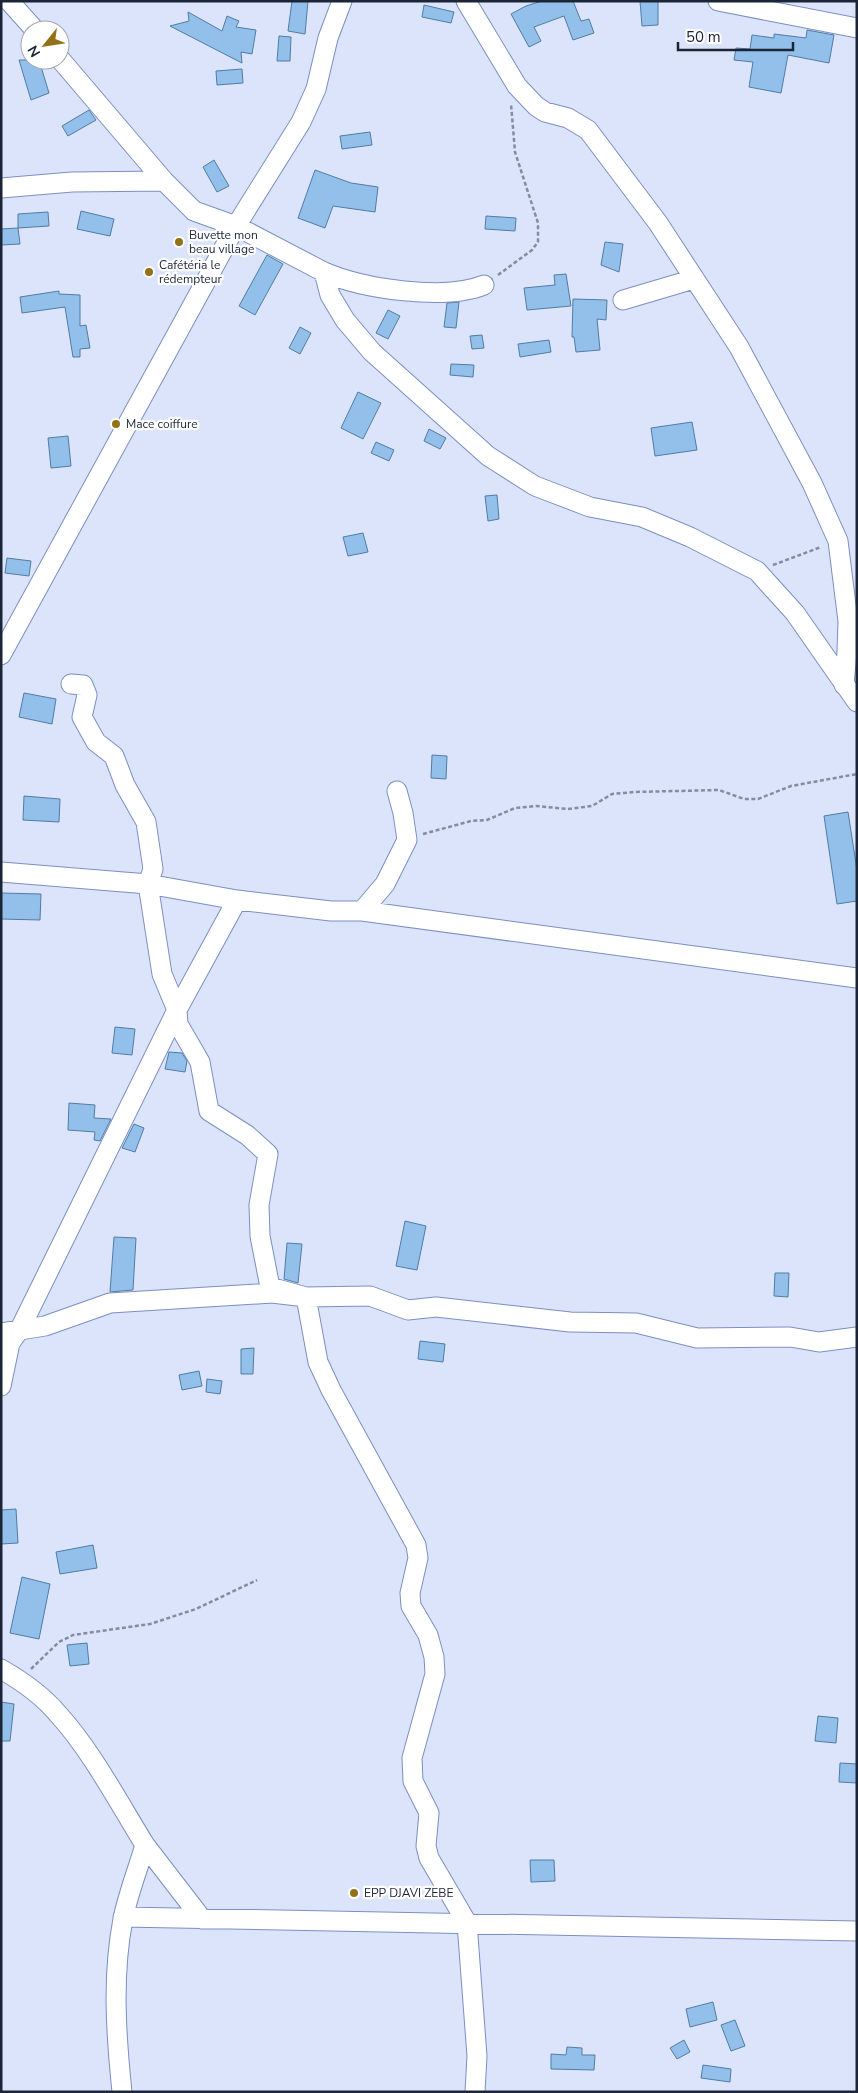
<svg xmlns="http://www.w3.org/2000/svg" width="858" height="2093" font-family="'Nunito Sans',sans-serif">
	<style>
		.building { fill: #92c0eb; stroke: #517ca4 }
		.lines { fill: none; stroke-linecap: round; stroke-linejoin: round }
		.minor-casing { stroke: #7b8fc2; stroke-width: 21 }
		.path { stroke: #838ca1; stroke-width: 2.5; stroke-dasharray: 4 2.5; stroke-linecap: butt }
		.minor { stroke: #fff; stroke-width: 19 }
		.poi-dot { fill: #927218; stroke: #fff; stroke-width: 2 }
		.labels { text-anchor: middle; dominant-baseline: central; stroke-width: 4.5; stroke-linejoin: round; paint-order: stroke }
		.poi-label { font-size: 12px; fill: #1c2438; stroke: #fff; text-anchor: start }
	</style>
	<rect width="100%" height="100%" fill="#dbe4fa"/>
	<path class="building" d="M292,1H308L305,34L288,31Z
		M542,1H573L581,21L589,19L594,33L573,40L564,16L534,27L541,41L529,47L511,14L526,6Z
		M640,1H658V25L642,26Z
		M424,5L454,12L451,23L422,17Z
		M188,12L222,31L227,16L239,21L236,27L256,30L252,54L241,52L242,63L170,26L189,21Z
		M807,30L834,35L829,63L788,55L781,93L749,87L753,62L734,60L736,48L750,49L752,35L774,38V34L806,38Z
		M279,36L291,37L290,61H277Z
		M19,60H39L49,93L31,100Z
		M242,69L243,83L217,85L216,71Z
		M89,110L96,120L68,136L62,126Z
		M370,132L372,145L342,149L340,136Z
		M214,160L229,186L217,192L203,167Z
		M315,170L351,183L378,187L375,212L333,206L325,228L298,218Z
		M81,211L114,219L110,236L77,229Z
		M48,212L49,226L18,228V214Z
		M486,216L516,218L515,231L485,229Z
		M18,228L20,244L1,245V229Z
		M605,242L623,244L619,272L601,265Z
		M267,255L283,264L255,315L239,306Z
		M566,274L571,306L527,310L524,288L555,285L554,275Z
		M59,291V294L80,295V326L86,325L90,348L80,349V357H73L65,307L22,313L20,297Z
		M573,299L607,300L606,320L597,319L600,350L576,352L574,337H572Z
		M459,302L456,328L444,327L447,303Z
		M388,310L400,316L388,339L376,333Z
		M300,327L311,333L300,354L289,348Z
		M482,335L484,348L472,349L470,336Z
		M549,340L551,352L520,357L518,344Z
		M451,364L474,365L473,377L450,375Z
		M358,392L381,403L363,439L341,428Z
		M692,422L697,450L655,456L651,428Z
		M429,429L446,438L440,449L424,441Z
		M68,436L71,466L51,468L48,438Z
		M376,442L394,450L389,461L371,453Z
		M497,495L499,519L488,521L485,496Z
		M363,533L368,552L348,556L343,537Z
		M7,558L31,561L29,576L5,573Z
		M24,693L56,699L52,724L19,717Z
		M432,755L447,756L446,779L431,778Z
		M24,796L60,799L59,822L23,820Z
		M848,812L857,870V901L837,904L824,816Z
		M1,893L41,894L40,920L1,919Z
		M115,1027L135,1029L132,1055L112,1053Z
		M169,1052L182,1053L187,1061L185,1072L165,1069Z
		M69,1103L95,1105L94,1118L111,1119L100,1141L94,1140L95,1132L68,1130Z
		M134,1124L144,1128L135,1152L122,1148Z
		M405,1221L426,1226L417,1270L396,1266Z
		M114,1237L136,1238L133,1290L110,1292Z
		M287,1243L302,1244L298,1283L284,1279Z
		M775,1273H789L788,1297L774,1296Z
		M420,1341L445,1344L443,1362L418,1359Z
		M254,1348L253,1374H241V1349Z
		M199,1371L202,1386L182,1390L179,1375Z
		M207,1379L222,1381L220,1394L206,1392Z
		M16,1509L18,1543L1,1544V1510Z
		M93,1545L97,1568L60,1574L56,1552Z
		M22,1577L50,1584L39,1639L10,1633Z
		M87,1643L89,1664L70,1666L67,1645Z
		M1,1702L14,1704L10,1741H1Z
		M818,1716L838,1718L836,1743L815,1741Z
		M840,1763L857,1764V1783L839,1782Z
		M530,1860H554L555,1881L531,1882Z
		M713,2002L717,2020L690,2027L686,2009Z
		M735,2020L745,2046L731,2051L721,2025Z
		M684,2040L690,2052L677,2059L670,2048Z
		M567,2047L582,2048V2055H595L594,2070L551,2069V2054L566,2055Z
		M703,2065L731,2069L730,2082L701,2078Z"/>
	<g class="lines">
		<defs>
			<path id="minor" d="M9,1L35,30
				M466,1L517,86L536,106L545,112L568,118L588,130L658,223L739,347L812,483L838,541L848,621L847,652L844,685
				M718,1L857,28
				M60,59L164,181L194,211L236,226L324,272L330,295L345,320L372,352L488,456L535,486L590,507L642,517L690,537L757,571L795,613L857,702
				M1,188L72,182L164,181
				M324,272C363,289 445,301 484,285
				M623,300L694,279
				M1,655L236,226L301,122L316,89L328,38L342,1
				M71,684L83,685L87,695L82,717L96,742L114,756L125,785L146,822L153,869L148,884L162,974L177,1010L178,1024L200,1062L209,1111L247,1135L268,1154L259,1205L260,1236L270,1287L306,1297L318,1362L331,1390L416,1545L418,1558L410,1593L411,1606L428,1635L434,1657L435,1674L412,1758L413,1781L429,1813L426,1846L429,1858L467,1923L477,2056L475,2092
				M1,872L148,884L237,900L331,911H362L857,978
				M362,911L385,884L407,840L403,813L397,791
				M1,1333L45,1326L110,1303L272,1293L306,1297L370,1296L408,1310L436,1307L570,1322L636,1323L697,1338L790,1337L819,1342L857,1337
				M1,1386L10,1343L20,1329L177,1010L237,900
				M1,1669C22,1681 43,1696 58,1714C91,1750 119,1803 145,1845C138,1869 128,1894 123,1919C112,1976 116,2034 122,2092
				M145,1845L202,1919
				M123,1917L857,1931"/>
		</defs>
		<use href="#minor" class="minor-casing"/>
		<path class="path" d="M498,275L532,250L538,242V223L515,152L511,104
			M773,565L821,547
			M423,834L471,821L487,820L515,808L536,806L568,809L592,806L612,794L634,792L719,790L744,799H758L791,786L857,774
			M31,1669L59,1642L73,1635L150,1624L196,1609L257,1580"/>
		<use href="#minor" class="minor"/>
	</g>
	<g class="poi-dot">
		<circle cx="179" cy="242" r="5"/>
		<circle cx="149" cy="272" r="5"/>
		<circle cx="116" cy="424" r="5"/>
		<circle cx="354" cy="1893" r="5"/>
	</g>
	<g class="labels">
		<g class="poi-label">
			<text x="189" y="235">Buvette mon<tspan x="189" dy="14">beau village</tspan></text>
			<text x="159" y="265">Cafétéria le<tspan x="159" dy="14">rédempteur</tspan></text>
			<text x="126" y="424">Mace coiffure</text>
			<text x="364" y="1893">EPP DJAVI ZEBE</text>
		</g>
	</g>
	<rect width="858" height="2093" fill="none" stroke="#1c2438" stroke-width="5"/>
	<g transform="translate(45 45) rotate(240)"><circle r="24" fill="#ffffff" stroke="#a4a7af"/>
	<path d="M0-4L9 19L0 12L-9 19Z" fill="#927218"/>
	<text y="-8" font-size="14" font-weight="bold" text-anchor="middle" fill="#1c2438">N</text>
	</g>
	<path d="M678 42v8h115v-8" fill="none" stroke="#1c2438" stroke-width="2.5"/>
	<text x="686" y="42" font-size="15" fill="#1c2438" stroke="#ffffff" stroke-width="4" paint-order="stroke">50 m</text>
</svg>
